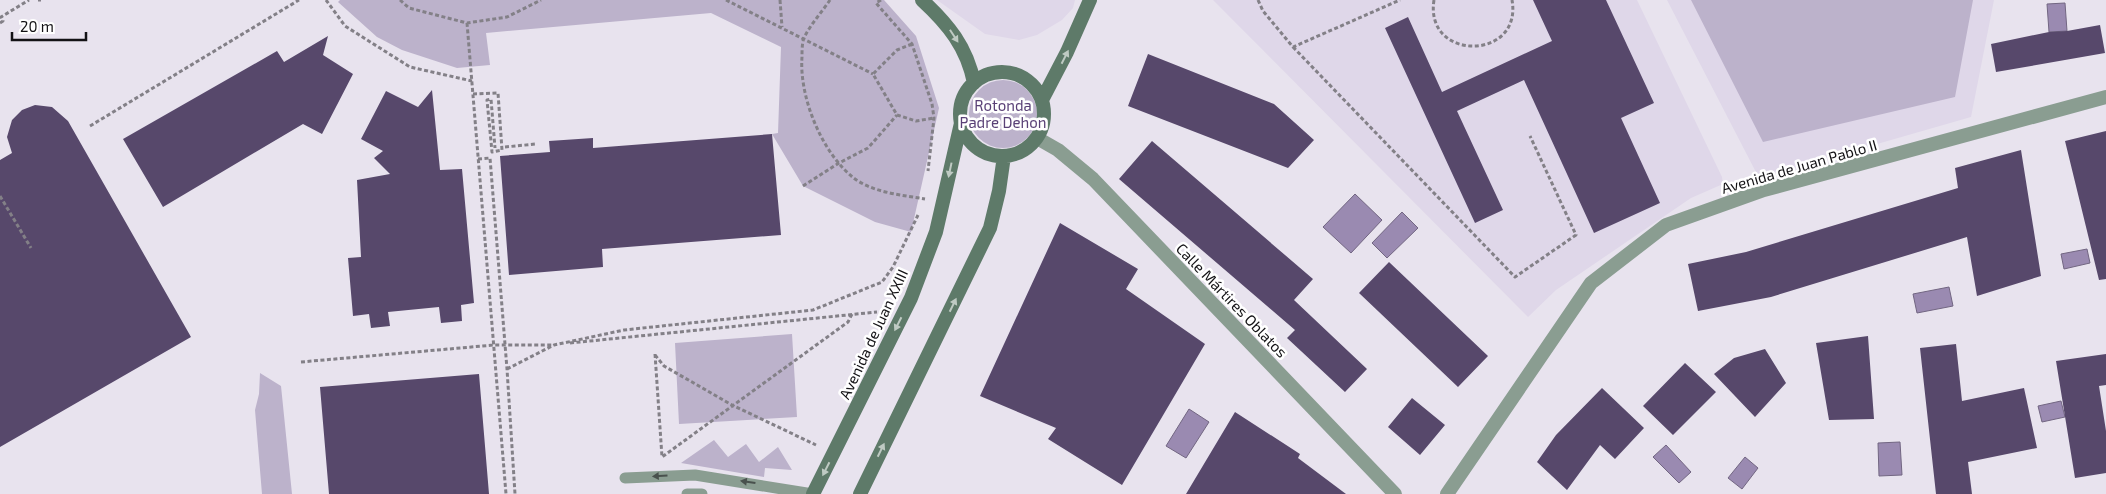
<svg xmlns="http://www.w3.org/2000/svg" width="2106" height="494" font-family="'Exo 2',sans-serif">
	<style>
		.built { fill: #dfd7e9 }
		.green { fill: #bcb2cb }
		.water { fill: #9a8ab1; stroke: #726682 }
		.building { fill: #57486b }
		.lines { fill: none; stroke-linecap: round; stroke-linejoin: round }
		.path { stroke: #838087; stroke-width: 3; stroke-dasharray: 4 2.5; stroke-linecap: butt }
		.service { stroke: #8a9d91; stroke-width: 11 }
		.minor { stroke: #8a9d91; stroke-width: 14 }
		.secondary { stroke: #5e7a69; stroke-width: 14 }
		.oneway { fill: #bfcac3 }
		.oneway2 { fill: #49514d }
		.labels { text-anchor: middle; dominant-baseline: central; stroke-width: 5; stroke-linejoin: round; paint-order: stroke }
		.park-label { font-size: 15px; fill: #594076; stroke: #fff }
		.street-label { font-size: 15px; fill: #131215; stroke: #fff }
	</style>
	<rect width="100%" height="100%" fill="#e8e3ee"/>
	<path class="built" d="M937,0H1075L1073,8L1062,20L1037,35L1019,40L985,34Z
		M1213,0H1637L1722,177L1723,184L1691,198L1556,290L1528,317Z
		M1667,0H1994L1971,117L1759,178Z"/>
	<path class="green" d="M340,0H884L916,36L939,108L911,232L875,222L803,186L772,134L778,133L781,47L711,13L486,33L490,65L457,68L402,50L377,37L338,2Z
		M1691,0H1973L1955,97L1763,142Z
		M969 114a34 34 0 1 1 68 0a34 34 0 1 1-68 0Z
		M792,334L797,417L679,424L675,343Z
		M260,373L281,386L292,494H262L255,410L259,394Z
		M714,440L728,457L746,444L759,462L778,447L792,470L765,468L764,477L681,463Z"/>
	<path class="water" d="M2065,3L2067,31L2049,32L2047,4Z
		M1355,194L1382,220L1351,253L1323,227Z
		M1402,212L1418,228L1387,258L1372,243Z
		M2087,249L2090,263L2064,269L2061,254Z
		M1949,287L1953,306L1917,313L1913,294Z
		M2061,401L2065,417L2042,422L2038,406Z
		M1189,409L1209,422L1186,458L1166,446Z
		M1900,442L1902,475L1879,476L1878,443Z
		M1666,445L1691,472L1679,483L1653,457Z
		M1745,457L1758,468L1742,489L1728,478Z"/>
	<path class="building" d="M1533,0H1606L1654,103L1621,118L1660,203L1594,233L1524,80L1457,111L1503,210L1475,223L1385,28L1408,17L1442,92L1552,41Z
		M2100,25L2105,53L1996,72L1991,44L2049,32L2067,31Z
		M328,36L323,55L353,74L322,134L303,124L163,207L123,139L277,51L284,62Z
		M1148,54L1274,104L1314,140L1288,168L1128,106Z
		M432,90L440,170L462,169L474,303L461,305L462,321L441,323L439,307L388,312L390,326L371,328L369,314L353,316L348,258L361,257L357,180L390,174L374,158L383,151L361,139L386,91L418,107Z
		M35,105L52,107L68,121L191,337L0,447V160L12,153L7,137L12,120L22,110Z
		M2106,131V279L2099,280L2065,141Z
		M772,134L781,235L602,249L603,267L509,275L500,156L550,152L549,141L593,138V148Z
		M1152,141L1313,279L1294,300L1367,369L1345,392L1287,338L1295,330L1119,179Z
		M2021,150L2041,276L1977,296L1967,237L1771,297L1698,311L1688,264L1746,252L1958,188L1955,168Z
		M1060,223L1138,269L1126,289L1205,344L1122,485L1048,439L1056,428L980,396Z
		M1389,262L1488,356L1458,387L1359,293Z
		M1868,336L1874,419L1829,420L1816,343Z
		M1956,344L1962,401L2024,388L2037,448L1968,462L1972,494H1936L1920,348Z
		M1765,349L1786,383L1755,417L1714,374L1734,358Z
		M2106,354V385L2099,386L2106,431V473L2075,478L2056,361Z
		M1685,363L1716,392L1673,435L1643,406Z
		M479,374L489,494H329L320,387Z
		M1602,388L1644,428L1615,459L1600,445L1567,490L1537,462L1556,435Z
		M1412,398L1445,425L1420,455L1388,427Z
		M1235,412L1300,454L1298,458L1346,494H1186Z"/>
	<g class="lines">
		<path class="path" d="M38,0H41
			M326,0L345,26L410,67L472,81
			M400,0L409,8L467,23L507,17L541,0
			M726,0L873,74
			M780,0L782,27
			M830,0C822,12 810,25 804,38C802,43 802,51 802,57C799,97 822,154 855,179C875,193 902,195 925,199
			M881,0L876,3L912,44L932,104L934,118L928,171
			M1258,0L1263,11L1293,47L1400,0
			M1434,0C1424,62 1523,61 1512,0
			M0,23L3,21L1,17L29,0
			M467,23L506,494
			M912,44L897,50L873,74L897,115L916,121L934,118
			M1293,47L1515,277L1576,235L1530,136
			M473,94L498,93L502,150L492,152L487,100L491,99L495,148
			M90,126L299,0
			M505,147L536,144
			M478,159L490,158L507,369L515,494
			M803,186L839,163L868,148L897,115
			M0,196L31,248
			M570,343L877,312
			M655,354L662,457L848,322L852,314
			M655,355L664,366L732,405L816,445
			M301,362L494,345H552
			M507,369L554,345L624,330L813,310L882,282L893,267L918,215"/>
		<path class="service" d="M625,478L695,475L813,494
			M687,494H702"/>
		<path class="minor" d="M1037,138L1058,150L1093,179L1395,494
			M1447,494L1591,283L1666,225L1764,190L2106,97"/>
		<path class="secondary" d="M922,0C948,24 967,47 974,83
			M960 114a42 42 0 1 1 84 0a42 42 0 1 1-84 0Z
			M1042,100L1067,52L1090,0
			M813,494L911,298L936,232L961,123
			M860,494L990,228L999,191L1004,156"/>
	</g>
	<defs><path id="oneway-solid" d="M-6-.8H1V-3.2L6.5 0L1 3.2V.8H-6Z" transform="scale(1.25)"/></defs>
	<g class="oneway">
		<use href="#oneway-solid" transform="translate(954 36) rotate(57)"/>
		<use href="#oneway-solid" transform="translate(1065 57) rotate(-63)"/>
		<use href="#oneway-solid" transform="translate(950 170) rotate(102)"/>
		<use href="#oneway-solid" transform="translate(953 305) rotate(-64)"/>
		<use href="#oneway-solid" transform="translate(898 324) rotate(117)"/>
		<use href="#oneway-solid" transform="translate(881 450) rotate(-64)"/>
		<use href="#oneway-solid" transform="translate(826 469) rotate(117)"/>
	</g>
	<g class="oneway2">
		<use href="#oneway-solid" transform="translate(660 476) rotate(177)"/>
		<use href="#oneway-solid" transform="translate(748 482) rotate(-172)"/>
	</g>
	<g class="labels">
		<g class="park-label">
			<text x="1003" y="105">Rotonda<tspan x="1003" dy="17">Padre Dehon</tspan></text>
		</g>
		<g class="street-label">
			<text transform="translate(1799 166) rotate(-16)">Avenida de Juan Pablo II</text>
			<text transform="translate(1232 300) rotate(46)">Calle Mártires Oblatos</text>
			<text transform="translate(873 334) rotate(-65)">Avenida de Juan XXIII</text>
		</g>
	</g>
	<path d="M12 32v8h74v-8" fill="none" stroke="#131215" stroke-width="2.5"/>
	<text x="20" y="32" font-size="15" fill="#131215" stroke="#ffffff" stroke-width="4" paint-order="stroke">20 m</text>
</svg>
